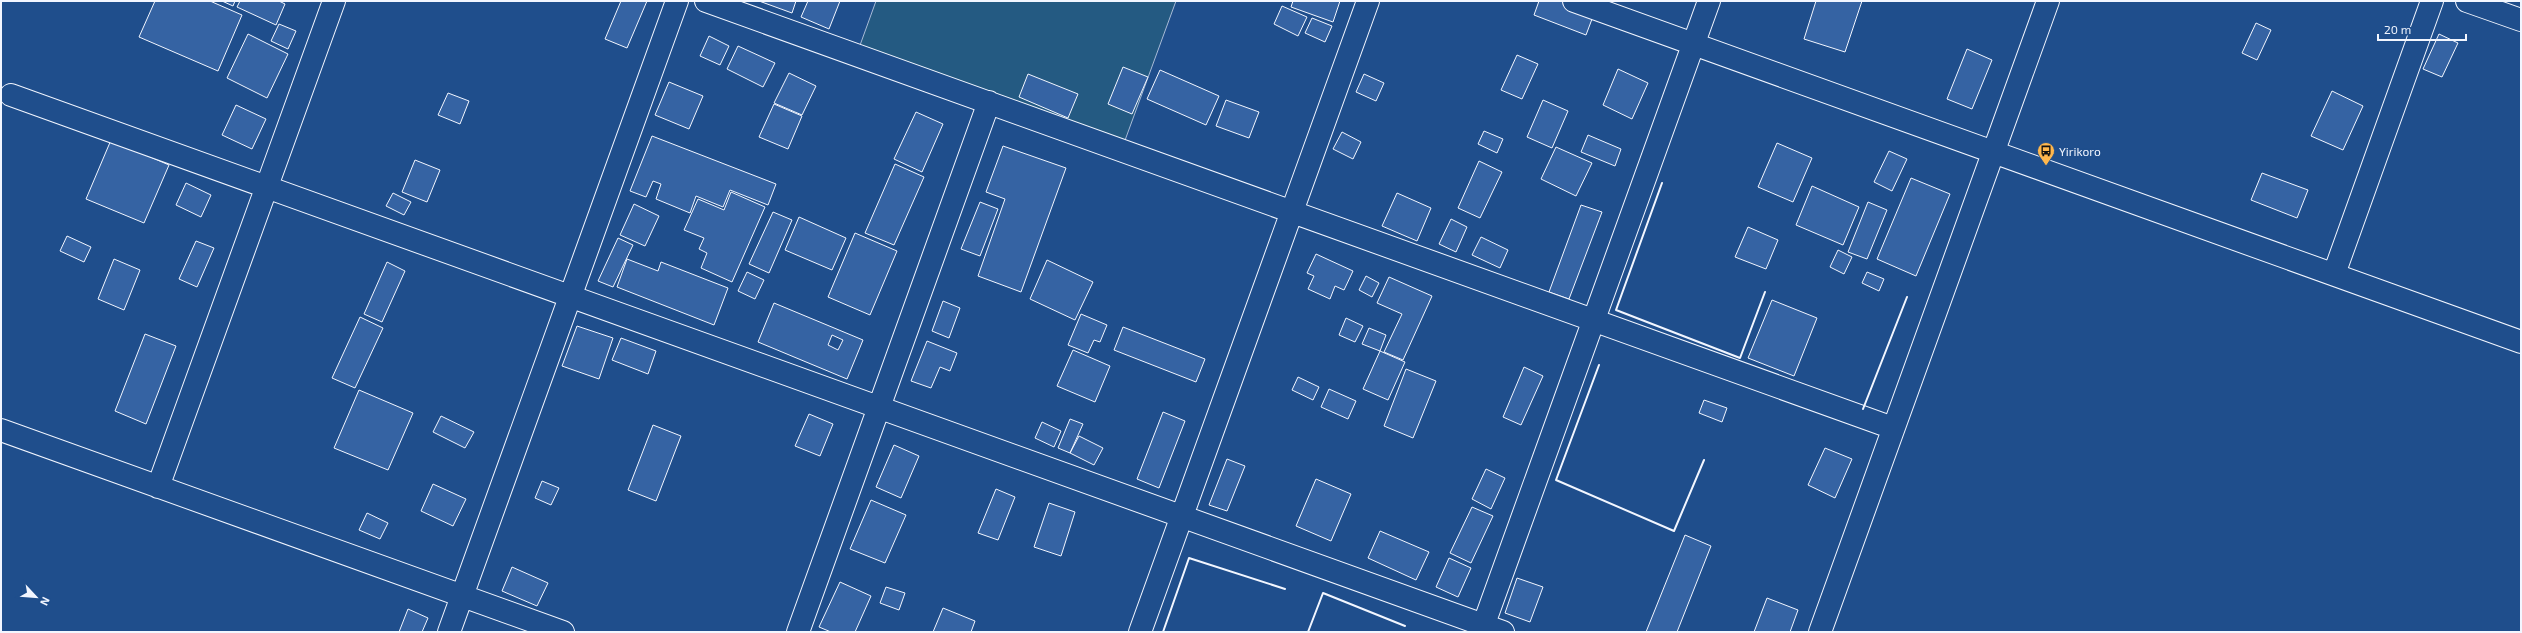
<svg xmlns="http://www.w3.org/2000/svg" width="2522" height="633" font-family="'Exo 2',sans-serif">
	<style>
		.green { fill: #245a82; stroke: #a8bbd7 }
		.building { fill: #3563a3; stroke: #f2f6ff; fill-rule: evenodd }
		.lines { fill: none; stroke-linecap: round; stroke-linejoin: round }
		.street-casing { stroke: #f2f6ff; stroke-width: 24 }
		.street { stroke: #1f4e8c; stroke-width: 22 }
		.wall { stroke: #f2f6ff; stroke-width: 2 }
		.labels { text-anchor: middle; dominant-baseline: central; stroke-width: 3; stroke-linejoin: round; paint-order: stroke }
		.poi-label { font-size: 12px; fill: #f2f6ff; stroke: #1f4e8c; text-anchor: start }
	</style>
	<rect width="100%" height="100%" fill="#1f4e8c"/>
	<path class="green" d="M876,1H1176L1124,143L859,48Z"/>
	<path class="building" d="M155,1H210L242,15L218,71L139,37Z
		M222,1H235L233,6Z
		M240,1H279L285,4L276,25L237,7Z
		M621,1H647L627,48L605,39Z
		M759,1H796L792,13Z
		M808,1H840L829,29L801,17Z
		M1293,1H1340L1333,22L1291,7Z
		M1539,1H1569L1595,11L1586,35L1534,15Z
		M1816,1H1862L1845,52L1804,39Z
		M1282,6L1307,17L1298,36L1274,24Z
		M1312,18L1332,26L1325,42L1305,33Z
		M2256,23L2271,30L2257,60L2242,53Z
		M279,24L296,31L288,49L271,41Z
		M248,34L288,54L267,98L227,78Z
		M2439,34L2458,43L2442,77L2423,69Z
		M709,36L729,46L720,65L700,56Z
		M738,46L775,63L763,87L727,69Z
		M1967,49L1992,60L1972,109L1947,99Z
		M1517,55L1538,64L1522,99L1501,90Z
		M1123,67L1148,77L1132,114L1108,104Z
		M1618,69L1648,83L1632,119L1603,105Z
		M1160,70L1219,96L1206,125L1147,99Z
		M789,73L816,86L802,115L774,103Z
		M1028,74L1078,94L1068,118L1019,97Z
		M1364,74L1384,83L1376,101L1356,92Z
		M669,82L703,96L689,129L655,115Z
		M2332,91L2363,106L2343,150L2311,136Z
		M448,93L469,101L460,124L438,115Z
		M1226,100L1259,112L1249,138L1216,126Z
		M1543,100L1568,111L1552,148L1527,137Z
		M774,104L802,116L788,149L759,137Z
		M236,105L266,119L252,149L222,135Z
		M916,112L943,124L922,172L894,159Z
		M1484,131L1503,139L1497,153L1478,144Z
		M1342,132L1361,142L1353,159L1333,149Z
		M1588,135L1621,149L1615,166L1581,152Z
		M652,136L776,184L768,205L730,190L723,207L696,196L690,213L656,199L661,184L653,181L646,197L630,191Z
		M111,140L169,165L144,223L86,199Z
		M1777,143L1812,158L1793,202L1758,187Z
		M1003,146L1066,168L1021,292L978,276L1005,199L986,192Z
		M1556,147L1592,163L1576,196L1541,179Z
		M1889,151L1907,159L1892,191L1874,182Z
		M415,160L440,170L427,202L402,192Z
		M1479,161L1502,172L1480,218L1458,208Z
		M895,164L924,177L894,245L865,233Z
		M2262,173L2308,190L2297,218L2251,200Z
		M1911,178L1950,194L1916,276L1877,259Z
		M186,183L211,195L201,217L176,205Z
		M1812,186L1859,207L1843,245L1796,225Z
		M731,192L765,207L732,282L701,268L707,253L699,249L704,238L684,230L698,199L724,210Z
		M393,193L411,202L404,215L386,206Z
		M1397,193L1431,208L1417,241L1382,226Z
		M980,202L998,209L980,256L961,249Z
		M1868,202L1887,210L1867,259L1848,252Z
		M634,204L659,216L645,246L620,235Z
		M1581,205L1602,212L1569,299L1549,292Z
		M773,212L792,220L769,273L749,264Z
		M799,217L846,238L832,270L785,250Z
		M1451,219L1467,227L1456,252L1439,244Z
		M1748,227L1778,240L1766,269L1735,257Z
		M855,233L897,251L870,315L828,297Z
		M67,236L91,247L84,262L60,251Z
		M1481,237L1508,250L1500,268L1472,255Z
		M618,238L633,245L613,287L598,281Z
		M196,241L214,248L197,287L179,279Z
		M1838,250L1852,257L1844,274L1830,267Z
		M1316,254L1353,271L1344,290L1335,286L1330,299L1308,289L1314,276L1307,273Z
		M114,259L140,270L124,310L98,299Z
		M627,259L658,271L661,262L728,288L714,325L617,287Z
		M1047,260L1093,282L1075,320L1030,299Z
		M387,262L405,271L382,322L364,314Z
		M747,272L764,280L755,299L738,291Z
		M1867,272L1884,279L1879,291L1862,283Z
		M1366,276L1379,283L1372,297L1359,290Z
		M1389,277L1432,296L1403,360L1384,352L1402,314L1377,303Z
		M1772,300L1817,318L1794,376L1748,358Z
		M943,301L960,308L949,338L932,331Z
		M774,303L863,340L847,379L758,342ZM832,335L843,340L838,350L828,345Z
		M1081,314L1107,325L1100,342L1094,340L1088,353L1068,345Z
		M360,317L383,328L355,388L332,378Z
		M1346,318L1363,326L1355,342L1339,335Z
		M577,326L613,338L599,379L562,366Z
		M1123,327L1205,359L1196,382L1114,350Z
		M1369,328L1386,335L1380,351L1362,344Z
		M145,334L176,346L146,424L115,411Z
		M621,338L656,351L648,374L612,360Z
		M927,341L957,353L950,371L940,367L931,388L911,381Z
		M1073,350L1110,366L1095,402L1057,386Z
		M1380,351L1405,362L1388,400L1363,389Z
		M1524,367L1543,376L1521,425L1503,417Z
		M1406,369L1436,381L1413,438L1384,426Z
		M1298,377L1319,387L1313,400L1292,390Z
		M1329,389L1356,401L1348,419L1321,407Z
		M359,390L413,413L388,470L334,448Z
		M1704,400L1727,408L1722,422L1699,413Z
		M1163,412L1185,421L1159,488L1137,479Z
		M809,414L833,424L820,456L795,446Z
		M441,416L474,432L465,448L433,432Z
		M1070,419L1083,424L1070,453L1058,448Z
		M1042,422L1061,431L1054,447L1035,438Z
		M653,425L681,436L656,501L628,490Z
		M1079,436L1103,448L1094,465L1070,453Z
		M894,445L919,456L901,498L876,487Z
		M1825,448L1852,459L1835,498L1808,485Z
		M1227,459L1245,466L1227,511L1209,505Z
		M1486,469L1505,478L1491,509L1472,499Z
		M1316,479L1351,494L1331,541L1296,526Z
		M542,481L559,488L551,505L535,498Z
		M433,484L466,499L453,526L421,511Z
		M996,489L1015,497L998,540L978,533Z
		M871,500L906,515L885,563L850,549Z
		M1049,503L1075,512L1061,556L1034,547Z
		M1472,507L1493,516L1471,563L1450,553Z
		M367,513L388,523L380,539L359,530Z
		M1380,531L1429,552L1416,580L1368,558Z
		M1685,535L1711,546L1677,632H1646Z
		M1449,558L1471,568L1458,597L1436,587Z
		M512,567L548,583L537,606L502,591Z
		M1517,578L1543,587L1530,622L1505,613Z
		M840,582L871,596L855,632H831L819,627Z
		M886,587L905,593L899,610L880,603Z
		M1767,598L1798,610L1790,632H1754Z
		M943,608L975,621L971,632H933Z
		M408,609L428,618L422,632H399Z"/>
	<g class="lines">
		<defs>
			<path id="street" d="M706,1L1893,428
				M1574,1L2521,342
				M2467,1L2521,20
				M11,95L1503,632
				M2334,274L2432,1
				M1,430L563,632
				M158,487L334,1
				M449,632L677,1
				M798,632L989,102
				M1140,632L1368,1
				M1481,632L1709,1
				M1820,632L2048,1"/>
		</defs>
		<use href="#street" class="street-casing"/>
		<use href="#street" class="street"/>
		<path class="wall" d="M1662,183L1616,310L1740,358L1765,292
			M1599,365L1556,480L1674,531L1704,460
			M1863,409L1907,297
			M1163,632L1189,558L1285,589
			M1308,632L1323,593L1405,626"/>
	</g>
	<defs>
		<symbol id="bus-pin" viewBox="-11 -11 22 30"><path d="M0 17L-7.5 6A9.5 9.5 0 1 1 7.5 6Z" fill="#ffb74d" stroke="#1f4e8c"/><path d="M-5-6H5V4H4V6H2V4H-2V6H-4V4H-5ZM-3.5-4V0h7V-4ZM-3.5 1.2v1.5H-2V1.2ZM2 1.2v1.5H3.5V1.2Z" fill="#111"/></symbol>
	</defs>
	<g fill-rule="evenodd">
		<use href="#bus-pin" x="2036" y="141" width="20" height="27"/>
	</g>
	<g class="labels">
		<g class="poi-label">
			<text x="2059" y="151">Yirikoro</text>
		</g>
	</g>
	<rect width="2522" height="633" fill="none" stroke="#f2f6ff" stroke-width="4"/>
	<g transform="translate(36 597) rotate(116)" stroke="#1f4e8c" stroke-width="3" paint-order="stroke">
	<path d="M0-3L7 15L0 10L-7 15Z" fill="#f2f6ff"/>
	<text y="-6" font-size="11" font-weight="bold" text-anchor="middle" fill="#f2f6ff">N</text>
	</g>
	<path d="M2378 34v6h88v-6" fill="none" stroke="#f2f6ff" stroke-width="2"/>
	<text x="2384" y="34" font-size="12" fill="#f2f6ff" stroke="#1f4e8c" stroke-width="3" paint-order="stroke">20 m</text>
</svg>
